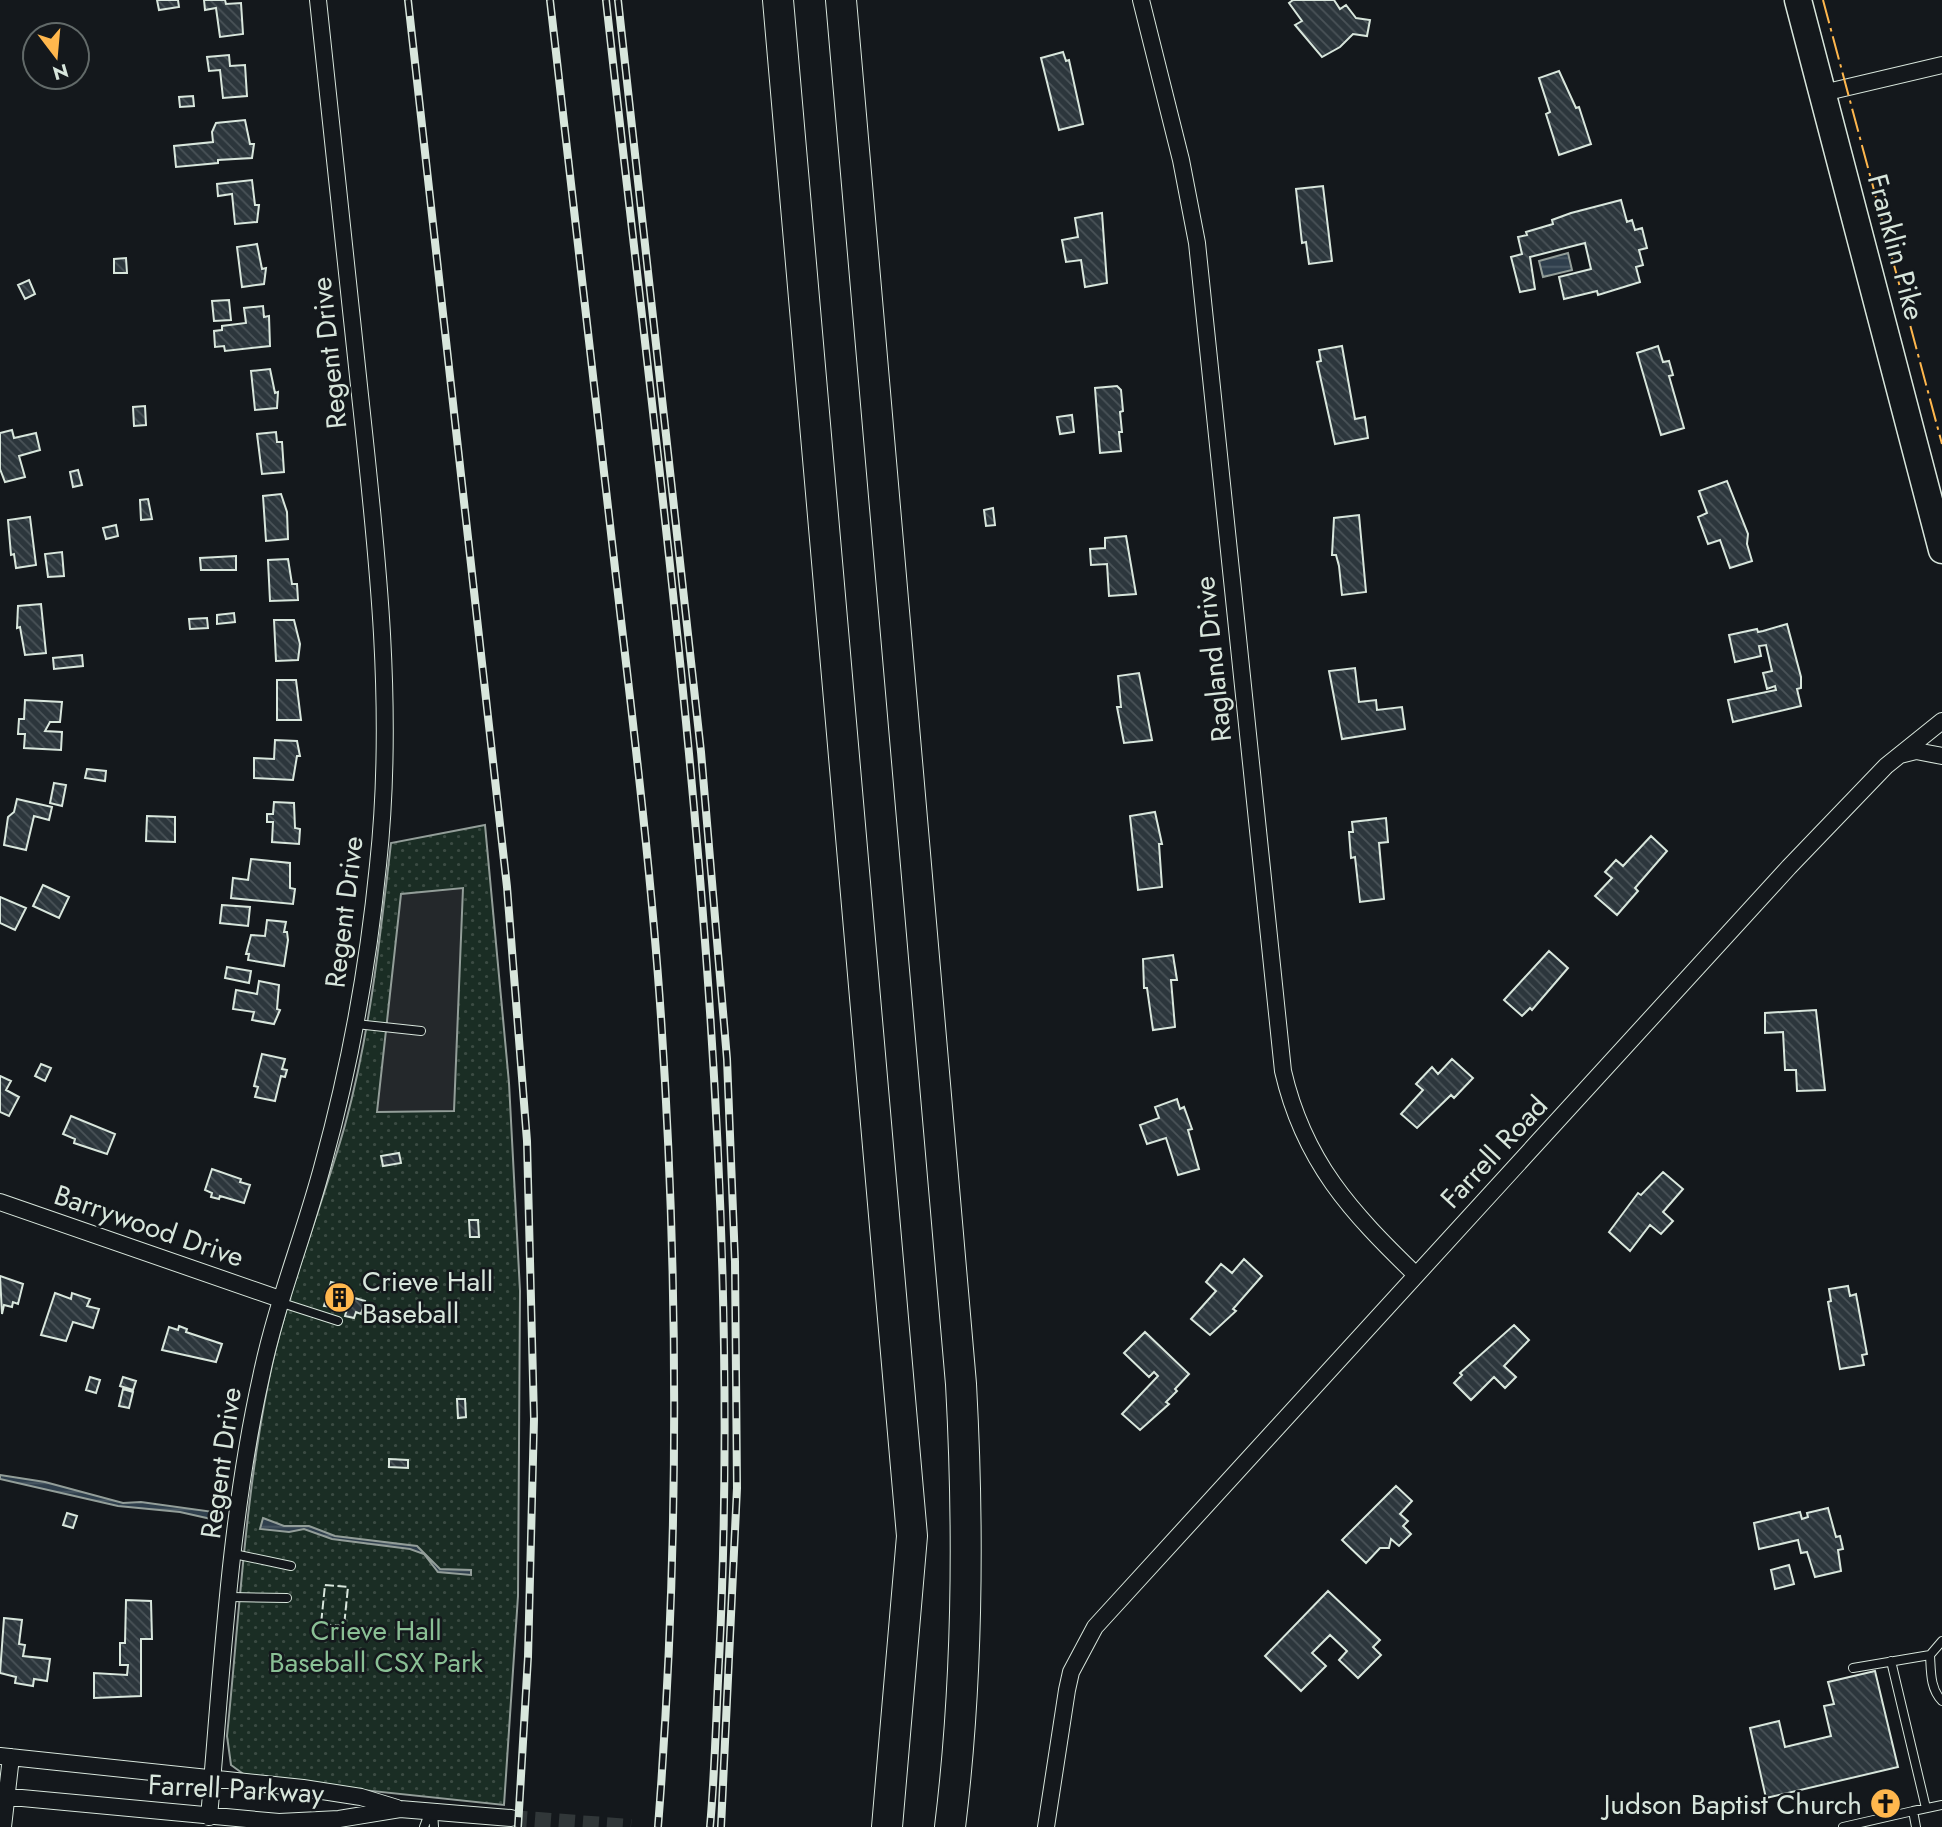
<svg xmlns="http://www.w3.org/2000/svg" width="1942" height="1827" font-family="Jost,sans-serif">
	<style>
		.park { fill: url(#park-dots); stroke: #939e99; stroke-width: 2 }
		.parking { fill: #24282b; stroke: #939e99; stroke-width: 2 }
		.water { fill: url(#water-rules); stroke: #939e99; stroke-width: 2 }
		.building { fill: url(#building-back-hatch); stroke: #d8e6dc; stroke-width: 2 }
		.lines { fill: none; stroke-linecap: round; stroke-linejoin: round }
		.street-tunnel { stroke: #313739; stroke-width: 16; stroke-dasharray: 16 8; stroke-linecap: butt }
		.lane-casing { stroke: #d8e6dc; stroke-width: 10 }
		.street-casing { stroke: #d8e6dc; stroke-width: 18 }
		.primary-casing { stroke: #d8e6dc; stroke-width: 29 }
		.highway-casing { stroke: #d8e6dc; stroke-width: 32 }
		.lane { stroke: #14181c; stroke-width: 8 }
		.street { stroke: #14181c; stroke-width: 16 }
		.primary { stroke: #14181c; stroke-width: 26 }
		.highway { stroke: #14181c; stroke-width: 30 }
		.rail-casing { stroke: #d8e6dc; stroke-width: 8 }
		.rail { stroke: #14181c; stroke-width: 5; stroke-dasharray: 16; stroke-linecap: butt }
		.fence { stroke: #d8e6dc; stroke-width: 2; stroke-dasharray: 9 3.5; stroke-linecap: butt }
		.power { stroke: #ffb74d; stroke-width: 2; stroke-dasharray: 24 5 3.5 5; stroke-linecap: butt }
		.labels { text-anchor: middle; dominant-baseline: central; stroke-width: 5; stroke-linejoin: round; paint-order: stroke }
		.street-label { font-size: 28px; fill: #d8e6dc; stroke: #14181c }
		.poi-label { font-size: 28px; fill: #d8e6dc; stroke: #14181c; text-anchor: start }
		.park-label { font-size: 28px; fill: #8ac095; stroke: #14181c }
	</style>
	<defs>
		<pattern id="park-dots" width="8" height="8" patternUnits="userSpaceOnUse" patternTransform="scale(1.75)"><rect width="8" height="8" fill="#1a2d24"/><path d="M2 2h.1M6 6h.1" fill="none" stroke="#3b4b43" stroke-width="1.8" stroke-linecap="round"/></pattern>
		<pattern id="water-rules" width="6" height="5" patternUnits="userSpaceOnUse" patternTransform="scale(1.75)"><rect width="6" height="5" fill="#2f3f4d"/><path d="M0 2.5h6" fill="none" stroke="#4c5b66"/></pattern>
		<pattern id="building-back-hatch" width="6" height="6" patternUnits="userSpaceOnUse" patternTransform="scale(1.75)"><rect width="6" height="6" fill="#2c363c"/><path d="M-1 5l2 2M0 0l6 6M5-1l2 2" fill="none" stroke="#4a5358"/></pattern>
	</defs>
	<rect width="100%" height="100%" fill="#14181c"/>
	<path class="park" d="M485,825L509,1083L520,1291L518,1596L504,1805L249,1778L231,1765L227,1736C239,1619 245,1499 268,1384C285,1296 321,1211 345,1125C370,1033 380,938 391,843Z"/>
	<path class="parking" d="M463,888L454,1111L377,1112L401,894Z"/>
	<path class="water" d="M1568,253L1572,270L1543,277L1539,261Z
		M0,1475L45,1482L123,1503L141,1502L221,1513L220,1521L180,1512L118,1506L0,1479Z
		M263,1518L284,1526H309L335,1536L417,1546L440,1569L471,1570V1575L438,1572L424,1554L410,1549L332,1539L304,1529L289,1532L260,1529Z"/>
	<path class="building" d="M157,0H178L179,7L159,10Z
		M204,0H225L226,4L241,3L243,34L220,37L216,8L205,10Z
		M1293,0H1334L1340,9L1346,5L1356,18L1370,20L1367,36L1353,34L1340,47L1322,57L1295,25L1302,21L1289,3Z
		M1063,52L1066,61L1069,60L1083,124L1059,130L1041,58Z
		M229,55L230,66L245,65L247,96L223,98L220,70L209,71L207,57Z
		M1559,71L1576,108L1579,107L1591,144L1559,155L1546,114L1550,112L1539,78Z
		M193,96L194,106L180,107L179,97Z
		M245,120L250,144H254L252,158L218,160V163L176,167L174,146L213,142L212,132L216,123Z
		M252,180L255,205H259L257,222L235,224L232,194L218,196L217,184Z
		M1323,186L1332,261L1309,264L1306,242L1302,243L1296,189Z
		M1621,200L1627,222L1632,220L1635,230L1642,228L1647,248L1639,250L1643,265L1636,267L1640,282L1598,295L1597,291L1564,299L1559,277L1591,269L1585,243L1530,257L1535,289L1520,292L1511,257L1522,254L1518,237L1527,235L1526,232L1553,224L1552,220L1571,213Z
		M1102,213L1107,283L1085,287L1081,260L1066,262L1062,240L1078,237L1075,218Z
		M257,244L262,269L266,268L264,284L242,287L237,247Z
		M126,258L127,273H114V259Z
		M29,280L35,294L25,299L18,285Z
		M229,300L231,320L214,321L212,301Z
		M263,306L264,317L269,316L270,346L225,351L224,346L215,347L214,331L222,330V326L246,323L244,308Z
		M1342,346L1355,419L1365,417L1368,438L1335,444L1317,362L1321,361L1319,350Z
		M1658,346L1663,362L1669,361L1673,375L1669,376L1684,428L1661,435L1637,353Z
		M270,369L275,393L278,392L277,408L255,410L251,371Z
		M1117,386L1121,390L1123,411L1120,412L1122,432H1119L1121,451L1100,453L1095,388Z
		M145,406L146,425L134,426L133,407Z
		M1072,415L1074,432L1060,434L1057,417Z
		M12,430L14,438L36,433L40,450L19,456L25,477L5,482L0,469V433Z
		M276,432L277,442H282L284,472L262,474L257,434Z
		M78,470L82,485L73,487L70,472Z
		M1727,481L1748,534L1747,544L1752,561L1730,568L1720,540L1708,544L1698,517L1707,513L1699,491Z
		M281,494L287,512L288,539L266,541L263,496Z
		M148,499L152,519L141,520L140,500Z
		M993,508L995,525L986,526L984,510Z
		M1359,515L1366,592L1342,595L1339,566L1336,555H1332L1334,518Z
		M30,517L36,565L16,568L14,554L11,555L8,520Z
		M116,525L118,536L106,539L103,528Z
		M1126,536L1136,594L1109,596L1107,564L1091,565L1090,549L1105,548V538Z
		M62,552L64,576L48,577L45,554Z
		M236,556V570H201L200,558Z
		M288,559L292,584H297L298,600L270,601L268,560Z
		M41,604L46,653L25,655L20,627L17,628L18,606Z
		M234,613L235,622L217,624V615Z
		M207,618L208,628L190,629L189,619Z
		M274,620H294L300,644L298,660L276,661Z
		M1787,624L1801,677V688L1797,689L1801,706L1733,722L1728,700L1776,690L1775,686L1767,689L1763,673L1772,671L1766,645L1759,646L1761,656L1735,662L1729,635L1757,629L1758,632L1763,631Z
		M82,655L83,666L54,669L53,658Z
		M1355,668L1359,702L1376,700L1377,710L1402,707L1405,729L1342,739L1329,671Z
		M1139,673L1152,740L1124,743L1117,707H1121L1118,676Z
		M277,680H296L301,720H277Z
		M25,700L62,702L60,722H50L45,731L62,732L61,750L24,748L25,734H18L19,719H24Z
		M275,740L297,741L300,756H297L293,780L254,778V758L274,759Z
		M87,769L106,771L105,781L85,778Z
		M54,783L66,785L62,806L50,803Z
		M17,799L52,807L49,820L34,816L26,850L4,845L8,817L14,812Z
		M274,802L294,803L295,828L300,829L299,844L272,842L273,822H267V814H273Z
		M1155,812L1162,844H1159L1162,887L1138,890L1130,816Z
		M147,816L175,817V842L146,841Z
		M1386,818L1388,842L1379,843L1384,899L1360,902L1355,857L1351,858L1349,832H1353L1352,822Z
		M1651,836L1667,851L1635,888L1638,891L1617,915L1595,896L1612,878L1605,872L1616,860L1623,866Z
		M251,859L290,863V888L295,889L293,904L231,898L233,878L248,880Z
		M43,885L69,897L59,918L33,906Z
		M0,897L26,908L15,930L0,923Z
		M222,905L250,907L248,926L220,923Z
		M267,920L286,922L284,932H287L288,940L284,966L248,960L249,954H246L251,935L265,936Z
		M1549,951L1568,968L1532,1010L1530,1008L1522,1016L1504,1000Z
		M1173,955L1177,980H1171L1175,1027L1153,1030L1147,988H1144L1143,959Z
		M227,967L251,971L249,983L225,978Z
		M259,981L279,985L277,1009L280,1010L274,1024L252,1020L254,1012L233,1009L236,990L257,994Z
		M1816,1010L1825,1090L1797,1091L1796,1070H1785L1783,1032L1765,1033V1013Z
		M262,1054L285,1059L282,1069L287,1070L285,1077L281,1076L275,1101L255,1097L258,1087L254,1086Z
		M1452,1059L1473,1078L1454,1098L1451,1095L1417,1128L1401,1114L1423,1090L1416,1084L1432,1067L1438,1074Z
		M41,1064L51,1068L45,1081L35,1076Z
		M0,1076L11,1081L6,1090L19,1097L9,1116L0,1112Z
		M1177,1099L1180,1109L1184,1107L1192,1129L1188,1130L1199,1169L1178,1175L1166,1138L1147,1144L1140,1125L1159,1118L1155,1107Z
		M71,1116L115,1134L107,1154L74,1143L75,1139L63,1134Z
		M399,1153L401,1163L383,1166L381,1156Z
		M212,1169L241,1179L240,1182L250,1185L244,1203L220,1196L219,1199L211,1197L212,1193L205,1190Z
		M1663,1172L1683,1189L1663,1212L1673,1221L1661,1234L1650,1225L1630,1251L1609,1232L1638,1193L1641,1195Z
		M469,1220H478L479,1237H470Z
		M1244,1259L1262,1276L1233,1309L1236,1311L1210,1335L1191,1319L1216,1291L1206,1282L1221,1264L1232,1273Z
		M0,1276L23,1284L18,1304L13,1302L12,1307L4,1305L2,1314Z
		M331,1282L339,1284L337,1293L365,1301L361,1314L356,1312L354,1318L345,1316L347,1309L324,1306Z
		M1848,1286L1850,1296L1856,1294L1867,1354L1862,1355L1864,1365L1840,1369L1828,1302L1831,1301L1829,1289Z
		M55,1293L71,1299L72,1293L90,1299L87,1306L99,1309L93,1328L73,1322L66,1341L41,1335Z
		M1514,1325L1529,1340L1504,1366L1516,1377L1505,1388L1494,1377L1471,1400L1454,1383L1462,1375L1460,1373Z
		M179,1326L187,1329L186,1332L222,1344L216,1362L162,1350L169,1327L178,1330Z
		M1145,1332L1189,1374L1175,1389L1177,1391L1166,1402L1169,1404L1140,1430L1122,1414L1158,1376L1154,1372L1149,1377L1124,1353Z
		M90,1377L100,1380L96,1393L86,1390Z
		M123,1377L136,1381L133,1390L120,1386Z
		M123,1389L133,1392L129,1408L119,1406Z
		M457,1399H465L466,1417L458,1418Z
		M389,1459L408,1460V1468L389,1467Z
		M1396,1486L1412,1501L1400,1514L1408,1521L1403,1526L1411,1534L1399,1546L1391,1539L1389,1548H1380L1366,1563L1342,1540Z
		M1828,1508L1836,1537L1840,1536L1843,1549L1838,1550L1841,1571L1815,1577L1807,1552L1801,1553L1798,1540L1759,1549L1754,1523L1800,1512L1802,1519L1808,1517L1807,1513Z
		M67,1513L77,1516L73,1528L63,1525Z
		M1789,1565L1794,1584L1775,1589L1771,1570Z
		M1328,1591L1380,1640L1373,1647L1381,1655L1358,1678L1339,1660L1347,1651L1330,1635L1312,1653L1326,1666L1301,1691L1265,1656Z
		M126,1600L151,1601L152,1639H141V1696L94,1698V1673L127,1675L128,1665H120V1643H125Z
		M4,1618L22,1620L19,1644L25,1645L23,1656L50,1659L47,1681L34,1679L33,1686L15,1683L16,1677L0,1673Z
		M1875,1671L1898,1767L1766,1798L1750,1728L1779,1721L1785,1747L1831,1736L1824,1706L1834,1704L1828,1682Z"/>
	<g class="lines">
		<path class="street-tunnel" d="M511,1818L631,1827"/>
		<defs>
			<path id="lane" d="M356,1024L421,1031
				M279,1302L338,1321
				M234,1554L291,1566
				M230,1597L287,1598
				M1930,1655C1931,1671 1930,1689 1942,1701
				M1891,1661L1926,1808
				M1853,1668L1930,1655L1942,1641
				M433,1811L434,1827
				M424,1827L430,1811
				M1843,1827L1913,1811
				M1916,1827L1913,1811L1942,1805"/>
			<path id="street" d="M1141,0L1181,160L1197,243L1283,1071C1304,1162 1351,1212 1416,1275
				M1823,93L1942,65
				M1900,755L1916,751L1942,756
				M0,1202L280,1299
				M0,1756L303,1788L361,1797L397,1808
				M0,1796L279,1822L339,1819L400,1809L511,1818
				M209,1817C222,1671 229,1521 261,1377C276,1304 304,1236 323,1164C350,1066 368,966 378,865C395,708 377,551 360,395C346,263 333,131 318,0
				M3,1827L11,1757
				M1046,1827L1067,1690L1071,1672L1095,1627L1789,867L1886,766L1942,721"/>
			<path id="primary" d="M1798,0L1942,550"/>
			<path id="highway" d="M778,0L912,1536L887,1827
				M841,0L961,1384C969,1531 968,1680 950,1827"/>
		</defs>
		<use href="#lane" class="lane-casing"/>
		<use href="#street" class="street-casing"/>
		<use href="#primary" class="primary-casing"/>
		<use href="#highway" class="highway-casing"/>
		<use href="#lane" class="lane"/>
		<use href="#street" class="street"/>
		<use href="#primary" class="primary"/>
		<use href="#highway" class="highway"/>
		<defs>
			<path id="rail" d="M408,0L507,887L527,1141L534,1419L528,1657L518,1827
				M550,0C572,192 594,385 616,577C633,723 651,870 661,1017C679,1286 679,1558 658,1827
				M606,0C667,553 747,1104 719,1661C716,1716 715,1772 710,1827
				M618,0L701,752L727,1059L735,1262L737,1488L721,1827"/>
		</defs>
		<use href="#rail" class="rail-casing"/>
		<use href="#rail" class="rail"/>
		<path class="fence" d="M325,1585L348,1587L344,1626L321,1624Z"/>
		<path class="power" d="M1823,0L1942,444"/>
	</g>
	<defs>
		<symbol id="building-disc" viewBox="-11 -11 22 22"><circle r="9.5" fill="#ffb74d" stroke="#14181c"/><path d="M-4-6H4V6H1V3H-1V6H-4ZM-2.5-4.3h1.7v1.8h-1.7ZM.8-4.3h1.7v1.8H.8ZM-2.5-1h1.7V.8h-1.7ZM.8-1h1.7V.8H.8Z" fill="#111"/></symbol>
		<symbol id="church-disc" viewBox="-11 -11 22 22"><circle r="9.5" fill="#ffb74d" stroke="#14181c"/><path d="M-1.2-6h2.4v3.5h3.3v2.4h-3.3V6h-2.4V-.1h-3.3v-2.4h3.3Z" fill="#111"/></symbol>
	</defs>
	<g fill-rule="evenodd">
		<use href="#building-disc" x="322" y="1280" width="35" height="35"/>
		<use href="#church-disc" x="1868" y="1786" width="35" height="35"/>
	</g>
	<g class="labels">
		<g class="street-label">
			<text transform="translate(1896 247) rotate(75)">Franklin Pike</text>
			<text transform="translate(329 353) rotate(-96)">Regent Drive</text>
			<text transform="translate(1213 659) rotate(-96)">Ragland Drive</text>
			<text transform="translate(344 912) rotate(-83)">Regent Drive</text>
			<text transform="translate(1494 1152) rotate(-47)">Farrell Road</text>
			<text transform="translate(149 1226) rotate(19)">Barrywood Drive</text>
			<text transform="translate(221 1463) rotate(-82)">Regent Drive</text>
			<text transform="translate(236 1789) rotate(3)">Farrell Parkway</text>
		</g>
		<g class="poi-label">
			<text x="362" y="1281">Crieve Hall<tspan x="362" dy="32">Baseball</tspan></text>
			<text x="1862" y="1804" text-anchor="end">Judson Baptist Church</text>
		</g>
		<g class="park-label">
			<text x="376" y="1630">Crieve Hall<tspan x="376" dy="32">Baseball CSX Park</tspan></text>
		</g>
	</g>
	<g transform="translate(56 56) rotate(164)"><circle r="33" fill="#14181c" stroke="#626a69" stroke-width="2"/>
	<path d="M0-5L12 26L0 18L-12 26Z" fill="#ffb74d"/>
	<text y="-10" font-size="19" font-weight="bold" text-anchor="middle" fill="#d8e6dc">N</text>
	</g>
</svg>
